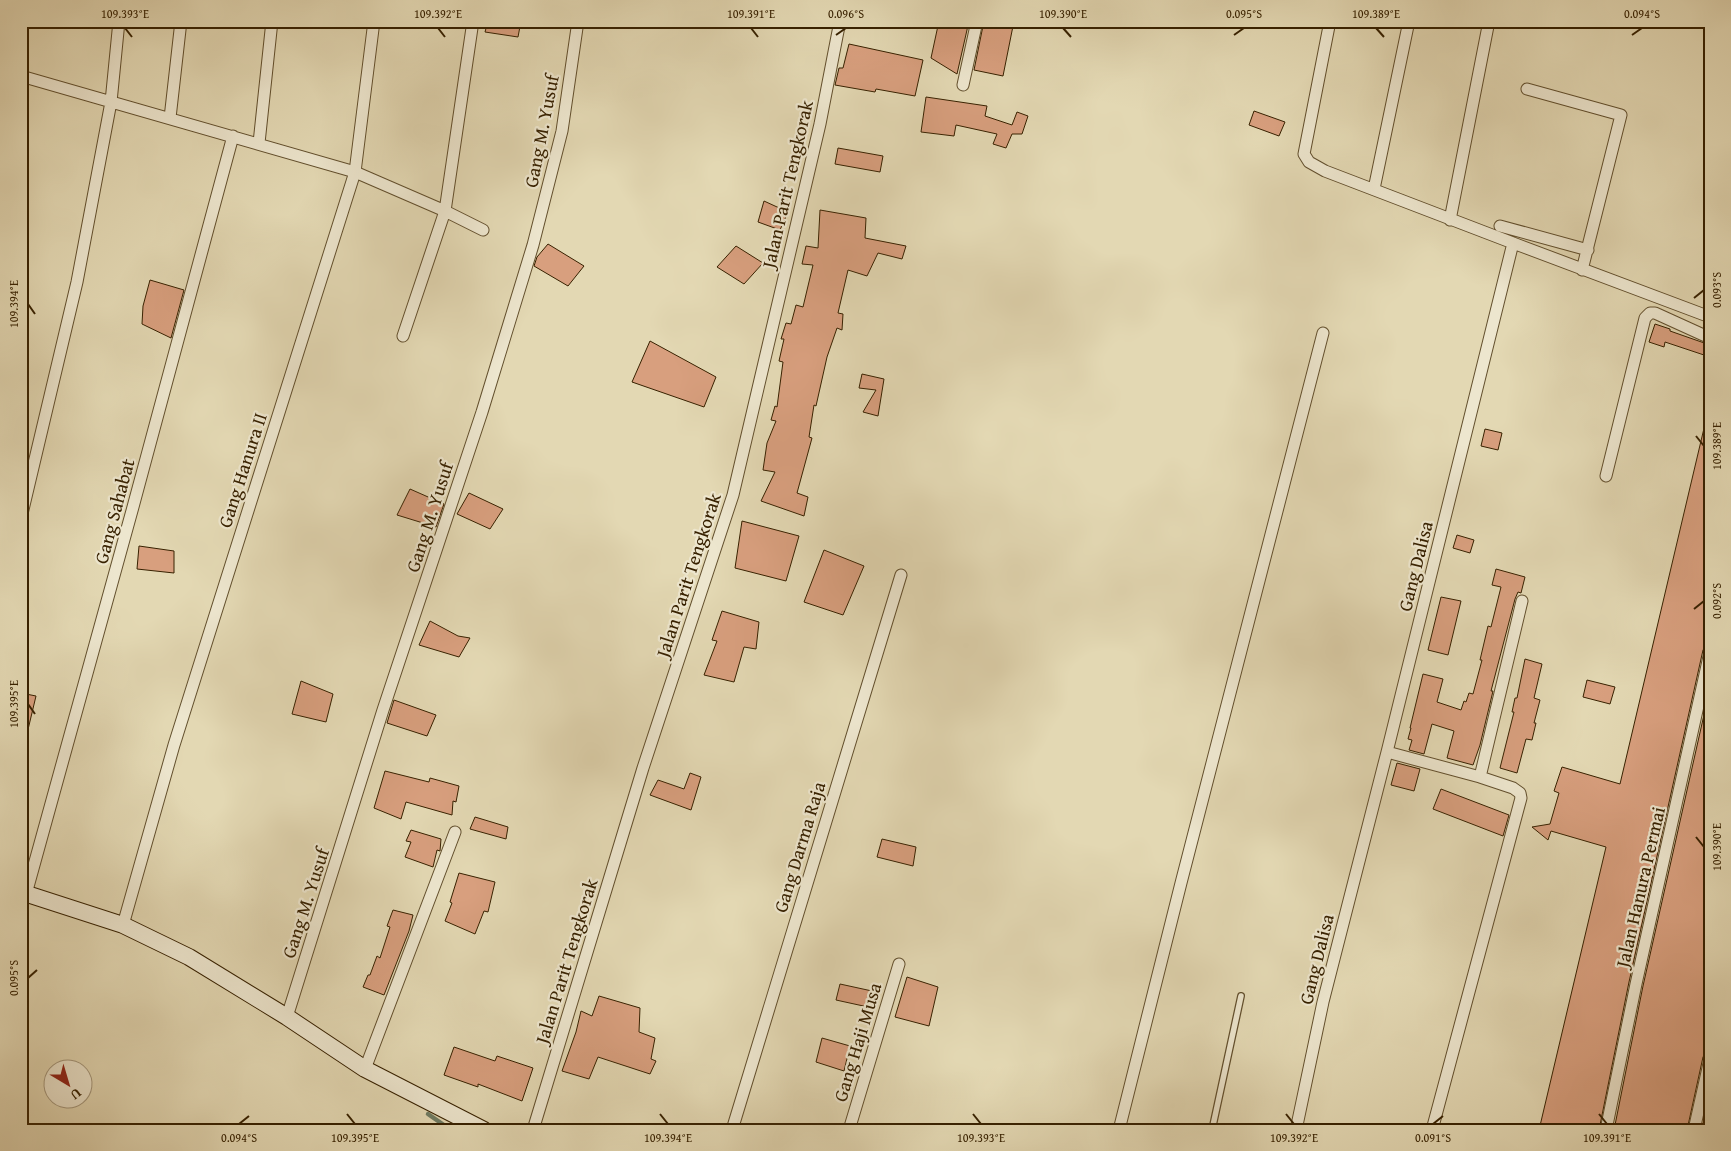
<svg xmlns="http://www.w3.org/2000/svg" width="1731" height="1151" font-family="'Gentium Book Plus',serif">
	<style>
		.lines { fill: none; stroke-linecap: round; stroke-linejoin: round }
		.stream { stroke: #707d65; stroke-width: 4.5 }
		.building { fill: #d89f7e; stroke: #372100 }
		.lane-casing { stroke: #624f2d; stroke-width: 8 }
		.street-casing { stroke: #624f2d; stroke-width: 13 }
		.secondary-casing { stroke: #372100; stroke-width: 18 }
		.lane { stroke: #ede6ce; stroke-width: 5.5 }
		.street { stroke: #ede6ce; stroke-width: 11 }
		.secondary { stroke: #ede6ce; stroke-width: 16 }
		.ticks { fill: none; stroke: #372100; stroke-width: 2 }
		.labels { text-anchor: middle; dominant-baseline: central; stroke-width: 4.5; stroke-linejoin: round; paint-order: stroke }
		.street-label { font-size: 19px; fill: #372100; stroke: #ede6ce }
		.neatline { fill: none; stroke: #372100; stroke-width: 2 }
		.ticks-label { font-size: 12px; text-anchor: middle; fill: #372100 }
	</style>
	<rect width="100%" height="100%" fill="#e3d8b3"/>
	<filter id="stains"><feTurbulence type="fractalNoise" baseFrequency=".004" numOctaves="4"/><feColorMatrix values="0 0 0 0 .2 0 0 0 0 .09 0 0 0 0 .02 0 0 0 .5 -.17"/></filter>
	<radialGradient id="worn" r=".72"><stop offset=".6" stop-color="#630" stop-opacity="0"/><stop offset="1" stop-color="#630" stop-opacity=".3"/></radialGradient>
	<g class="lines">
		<path class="stream" d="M428,1114L451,1130"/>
	</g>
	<path class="building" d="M488,21H521L518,37L485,32Z
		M939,21H969L957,74L931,58Z
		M984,21H1014L1003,76L974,70Z
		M849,44L923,60L915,96L876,89L875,92L835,85L839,68H843Z
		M926,97L987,106L985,116L1012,125L1017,112L1028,116L1022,134H1012L1006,148L993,144L997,134L956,125L954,136L921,132Z
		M1254,111L1285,122L1279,136L1249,125Z
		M838,148L883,156L880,172L835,164Z
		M764,201L788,212L780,230L758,222Z
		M820,210L866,218L865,238L906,246L902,259L878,253L867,276L848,270L838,313L843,314L842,330L837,328L827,357L816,406L814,405L809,437L812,438L797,493L808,497L804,516L761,501L775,472L763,470L767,443L776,421L771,420L775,406L777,407L783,362L779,361L784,339H781L786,323L791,324L796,305L803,307L813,265L802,264L806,246L818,248Z
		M548,244L584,266L568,286L534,266L537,257Z
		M736,246L763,263L744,284L717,267Z
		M150,280L184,290L171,338L142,324L143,306Z
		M1655,324L1670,329V331L1710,345V357L1665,342L1664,347L1649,342Z
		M650,341L716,377L704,407L632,382Z
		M862,374L884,379L878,416L863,412L876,390L859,388Z
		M1705,424H1710V631L1706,646L1703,650L1629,982L1599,1130H1539L1606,847L1551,831L1548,840L1532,827L1550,824L1559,793L1554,791L1562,767L1620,784Z
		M1485,429L1502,433L1498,450L1481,446Z
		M410,489L444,504L436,527L397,515Z
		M469,493L503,509L490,529L457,514Z
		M742,521L799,536L786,581L735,568Z
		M1457,535L1474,540L1470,553L1453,548Z
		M139,546L174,551V573L137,569Z
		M824,550L864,566L843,615L804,602Z
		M1496,569L1525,577L1521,593L1518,592L1515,599L1491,691H1493L1480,745L1473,765L1447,758L1454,731L1432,724L1424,754L1409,750L1412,740L1408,739L1411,728H1410L1423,674L1443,679L1437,702L1461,710L1464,701L1466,702L1469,693L1473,694L1482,660H1480L1488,626L1491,627L1501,587L1492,585Z
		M1441,597L1461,601L1448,655L1428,650Z
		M722,611L759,622L756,649L744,647L734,682L704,675L717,641L712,640Z
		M430,621L458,636L470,638L459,657L419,645Z
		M1525,659L1542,664L1534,698L1540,700L1534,723H1536L1532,740L1526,739L1517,773L1500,768L1514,712H1512L1515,698H1517Z
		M1587,680L1615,687L1610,704L1583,697Z
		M301,681L333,694L326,722L292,714Z
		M1710,688V1052L1705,1054L1703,1057L1687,1130H1614L1643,986Z
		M21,693L36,696L26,738L21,737Z
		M394,700L436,715L427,736L387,723Z
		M1397,763L1420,769L1414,791L1391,785Z
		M385,771L429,782L430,778L459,786L456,802L453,801L452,815L406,802L401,819L374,808Z
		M690,773L701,777L691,810L650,795L658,780L684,789Z
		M1441,789L1509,815L1503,836L1433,809Z
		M475,817L508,827L506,839L470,829Z
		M411,830L441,839L440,851L437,850L433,867L405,857L411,842L406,841Z
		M882,839L916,847L913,866L877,857Z
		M459,873L495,882L488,912L484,911L475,934L445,921L452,903L450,902Z
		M393,910L413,915L409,931L384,995L363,987L368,975H370L377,956L380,958L390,927L387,926Z
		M907,977L938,987L929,1026L895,1017Z
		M840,984L872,991L868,1007L836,1000Z
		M599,996L640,1008L639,1032L655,1038L651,1059L656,1061L650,1074L598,1057L589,1079L562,1071L576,1032L581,1011L592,1016Z
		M822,1038L850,1046L844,1071L816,1062Z
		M454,1047L495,1061L497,1056L533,1068L522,1101L478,1084V1087L444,1075Z
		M1710,1094V1129L1702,1128Z"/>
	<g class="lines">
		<defs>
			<path id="lane" d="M1212,1130L1241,996"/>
			<path id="street" d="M21,76L355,172L445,211L483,230
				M963,85L977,21
				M1527,89L1621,115L1582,270
				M170,118L181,21
				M259,143L272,21
				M1374,189L1409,21
				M1450,220L1489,21
				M1500,226L1588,250
				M1513,243L1710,317
				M403,336L445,211L473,21
				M1606,476L1645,318L1650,313H1655L1710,338
				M21,518L77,282L111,102L119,21
				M1387,752L1480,777L1513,788L1520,793L1521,798L1432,1130
				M1480,777L1522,601
				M26,894L133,507L233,136
				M123,925L174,745L355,172L374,21
				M287,1017L383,710L482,412L533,245L562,131L578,21
				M365,1069L455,832
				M533,1130L643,768L733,495L820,124L840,21
				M732,1130L901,575
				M849,1130L899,964
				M1119,1130L1181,883L1323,333
				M1296,1130L1323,1002L1387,752L1513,243L1325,171L1309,162L1304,154L1330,21
				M1606,1130L1636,984L1710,652
				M1694,1130L1710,1059"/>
			<path id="secondary" d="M21,892L123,925L189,957L287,1017L365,1069L484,1130"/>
		</defs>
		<use href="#lane" class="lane-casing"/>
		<use href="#street" class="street-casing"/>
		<use href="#secondary" class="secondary-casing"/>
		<use href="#lane" class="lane"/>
		<use href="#street" class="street"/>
		<use href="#secondary" class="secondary"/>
	</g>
	<path class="ticks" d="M125,28L132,37M438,28L445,37M751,28L758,37M1063,28L1071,37M1376,28L1384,37M836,35L846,28M1234,35L1244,28M1632,35L1642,28M1694,298L1704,290M28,304L35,314M1696,436L1704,446M1694,609L1704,601M28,704L35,714M1696,837L1704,847M28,978L37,970M347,1114L355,1124M660,1114L668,1124M973,1114L981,1124M1286,1114L1294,1124M1599,1114L1607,1124M239,1124L249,1116M1433,1124L1443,1116"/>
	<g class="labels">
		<g class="street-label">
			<text transform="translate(541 131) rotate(-79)">Gang M. Yusuf</text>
			<text transform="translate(787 184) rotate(-77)">Jalan Parit Tengkorak</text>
			<text transform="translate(242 470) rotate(-72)">Gang Hanura II</text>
			<text transform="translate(114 511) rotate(-75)">Gang Sahabat</text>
			<text transform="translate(429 517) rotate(-72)">Gang M. Yusuf</text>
			<text transform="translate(1415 566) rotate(-76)">Gang Dalisa</text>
			<text transform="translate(688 575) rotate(-72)">Jalan Parit Tengkorak</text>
			<text transform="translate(799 847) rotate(-73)">Gang Darma Raja</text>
			<text transform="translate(1640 887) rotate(-77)">Jalan Hanura Permai</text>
			<text transform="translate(305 903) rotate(-72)">Gang M. Yusuf</text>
			<text transform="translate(1316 959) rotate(-76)">Gang Dalisa</text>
			<text transform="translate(566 961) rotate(-73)">Jalan Parit Tengkorak</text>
			<text transform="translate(857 1042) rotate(-73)">Gang Haji Musa</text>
		</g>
	</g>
	<rect width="1731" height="1151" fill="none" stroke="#e3d8b3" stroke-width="55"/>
	<g transform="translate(68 1084) rotate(142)"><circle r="24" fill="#ede6ce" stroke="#a4977c"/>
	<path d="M0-4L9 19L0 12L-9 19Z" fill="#8f2418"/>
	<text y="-8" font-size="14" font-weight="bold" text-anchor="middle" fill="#372100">U</text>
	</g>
	<rect x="28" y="28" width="1676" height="1096" class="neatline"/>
	<g class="ticks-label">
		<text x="125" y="18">109.393°E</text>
		<text x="438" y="18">109.392°E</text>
		<text x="751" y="18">109.391°E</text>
		<text x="846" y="18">0.096°S</text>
		<text x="1063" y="18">109.390°E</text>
		<text x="1244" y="18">0.095°S</text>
		<text x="1376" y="18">109.389°E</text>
		<text x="1642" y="18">0.094°S</text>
		<text transform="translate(1717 290) rotate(-90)" y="4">0.093°S</text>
		<text transform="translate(14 304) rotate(-90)" y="4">109.394°E</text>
		<text transform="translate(1717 446) rotate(-90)" y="4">109.389°E</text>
		<text transform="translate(1717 601) rotate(-90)" y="4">0.092°S</text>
		<text transform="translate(14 704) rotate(-90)" y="4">109.395°E</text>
		<text transform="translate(1717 847) rotate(-90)" y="4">109.390°E</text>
		<text transform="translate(14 978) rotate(-90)" y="4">0.095°S</text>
		<text x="239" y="1142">0.094°S</text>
		<text x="355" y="1142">109.395°E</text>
		<text x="668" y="1142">109.394°E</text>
		<text x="981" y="1142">109.393°E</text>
		<text x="1294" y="1142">109.392°E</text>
		<text x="1433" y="1142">0.091°S</text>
		<text x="1607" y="1142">109.391°E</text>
	</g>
	<rect width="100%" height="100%" filter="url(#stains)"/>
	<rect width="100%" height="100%" fill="url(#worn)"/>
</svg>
